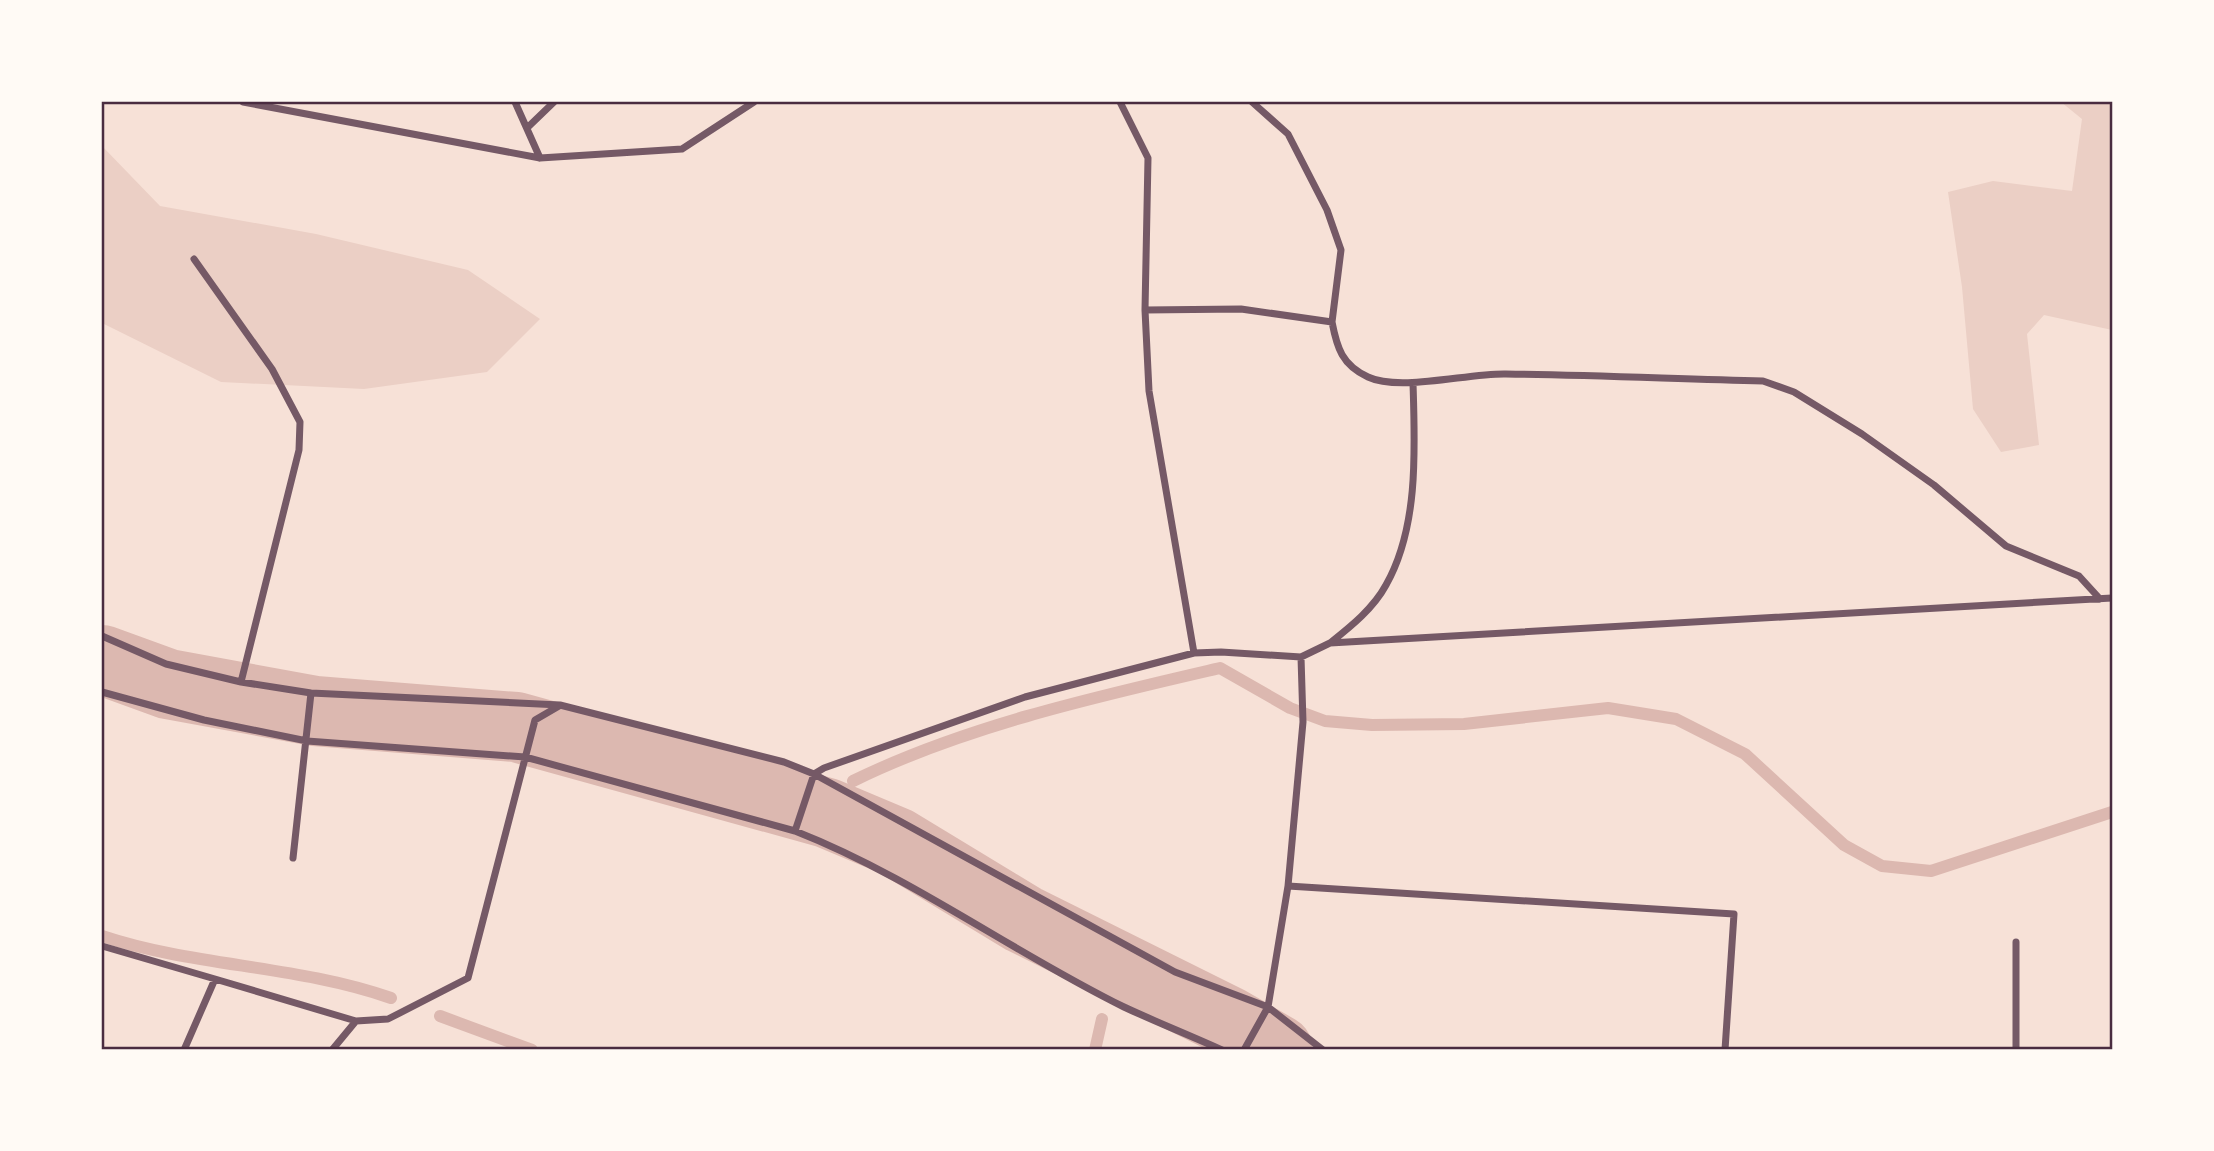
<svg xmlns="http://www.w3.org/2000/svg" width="2214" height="1151" font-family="Ubuntu,sans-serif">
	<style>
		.green { fill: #ebcfc5 }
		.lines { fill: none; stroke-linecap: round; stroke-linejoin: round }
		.stream { stroke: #dcb8b0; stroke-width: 12 }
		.river { stroke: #dcb8b0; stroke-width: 70 }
		.minor { stroke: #755966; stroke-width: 7 }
		.neatline { fill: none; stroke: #4a2c40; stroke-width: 2.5 }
	</style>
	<rect width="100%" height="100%" fill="#f7e1d7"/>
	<path class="green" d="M2061,102H2112V330L2044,315L2027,334L2039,445L2001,452L1973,409L1962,287L1948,192L1993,181L2072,191L2082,119Z
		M102,146L160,206L316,234L468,270L540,319L487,372L364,389L221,382L102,323Z"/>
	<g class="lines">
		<path class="stream" d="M853,781C965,726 1099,696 1220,668L1290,708L1325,721L1372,725L1464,724L1608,708L1676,719L1745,754L1844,845L1882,866L1931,871L2112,812
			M838,818L845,799
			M102,936C195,967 297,965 391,998
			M1115,988L1124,969
			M440,1016L532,1050
			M1095,1050L1102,1019"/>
		<path class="river" d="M102,660L168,684L315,711L516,727L827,813L896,842L1023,919L1228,1021L1278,1050"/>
		<path class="minor" d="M243,102L540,158L682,149L754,102
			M515,102L540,158
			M1120,102L1148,158L1145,310L1149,391L1194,653
			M1252,102L1288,134L1327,210L1341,250L1332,322
			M527,128L554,102
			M194,259L272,369L300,422L299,450L241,682
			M1145,310L1241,309L1332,322C1337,348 1342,365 1368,377C1400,392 1468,373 1506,374C1592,375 1678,379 1763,381L1794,392L1862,434L1934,485L2006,546L2079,576L2100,599
			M102,636L166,664L241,682L311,693L560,705L784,762L814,774L1175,972L1268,1007L1323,1050
			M1330,643C1350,627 1373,609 1386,585C1419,527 1415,448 1413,383
			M102,692L204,720L307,741L525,757L795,831C912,877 1012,952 1124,1007C1156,1022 1189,1035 1222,1050
			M795,831L814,774L824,768L1025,697L1194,653L1221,652L1301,657L1330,643L2112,598
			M293,858L311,693
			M1288,886L1734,914L1725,1050
			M2016,942V1050
			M102,946L215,979
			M184,1050L215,979L356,1021
			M332,1050L356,1021L388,1019L468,978L535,720L559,706
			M1244,1050L1268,1007L1288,886L1303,722L1301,657"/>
	</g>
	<rect width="2214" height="1151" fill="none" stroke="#fffaf5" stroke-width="206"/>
	<rect x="103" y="103" width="2008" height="945" class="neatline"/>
</svg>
